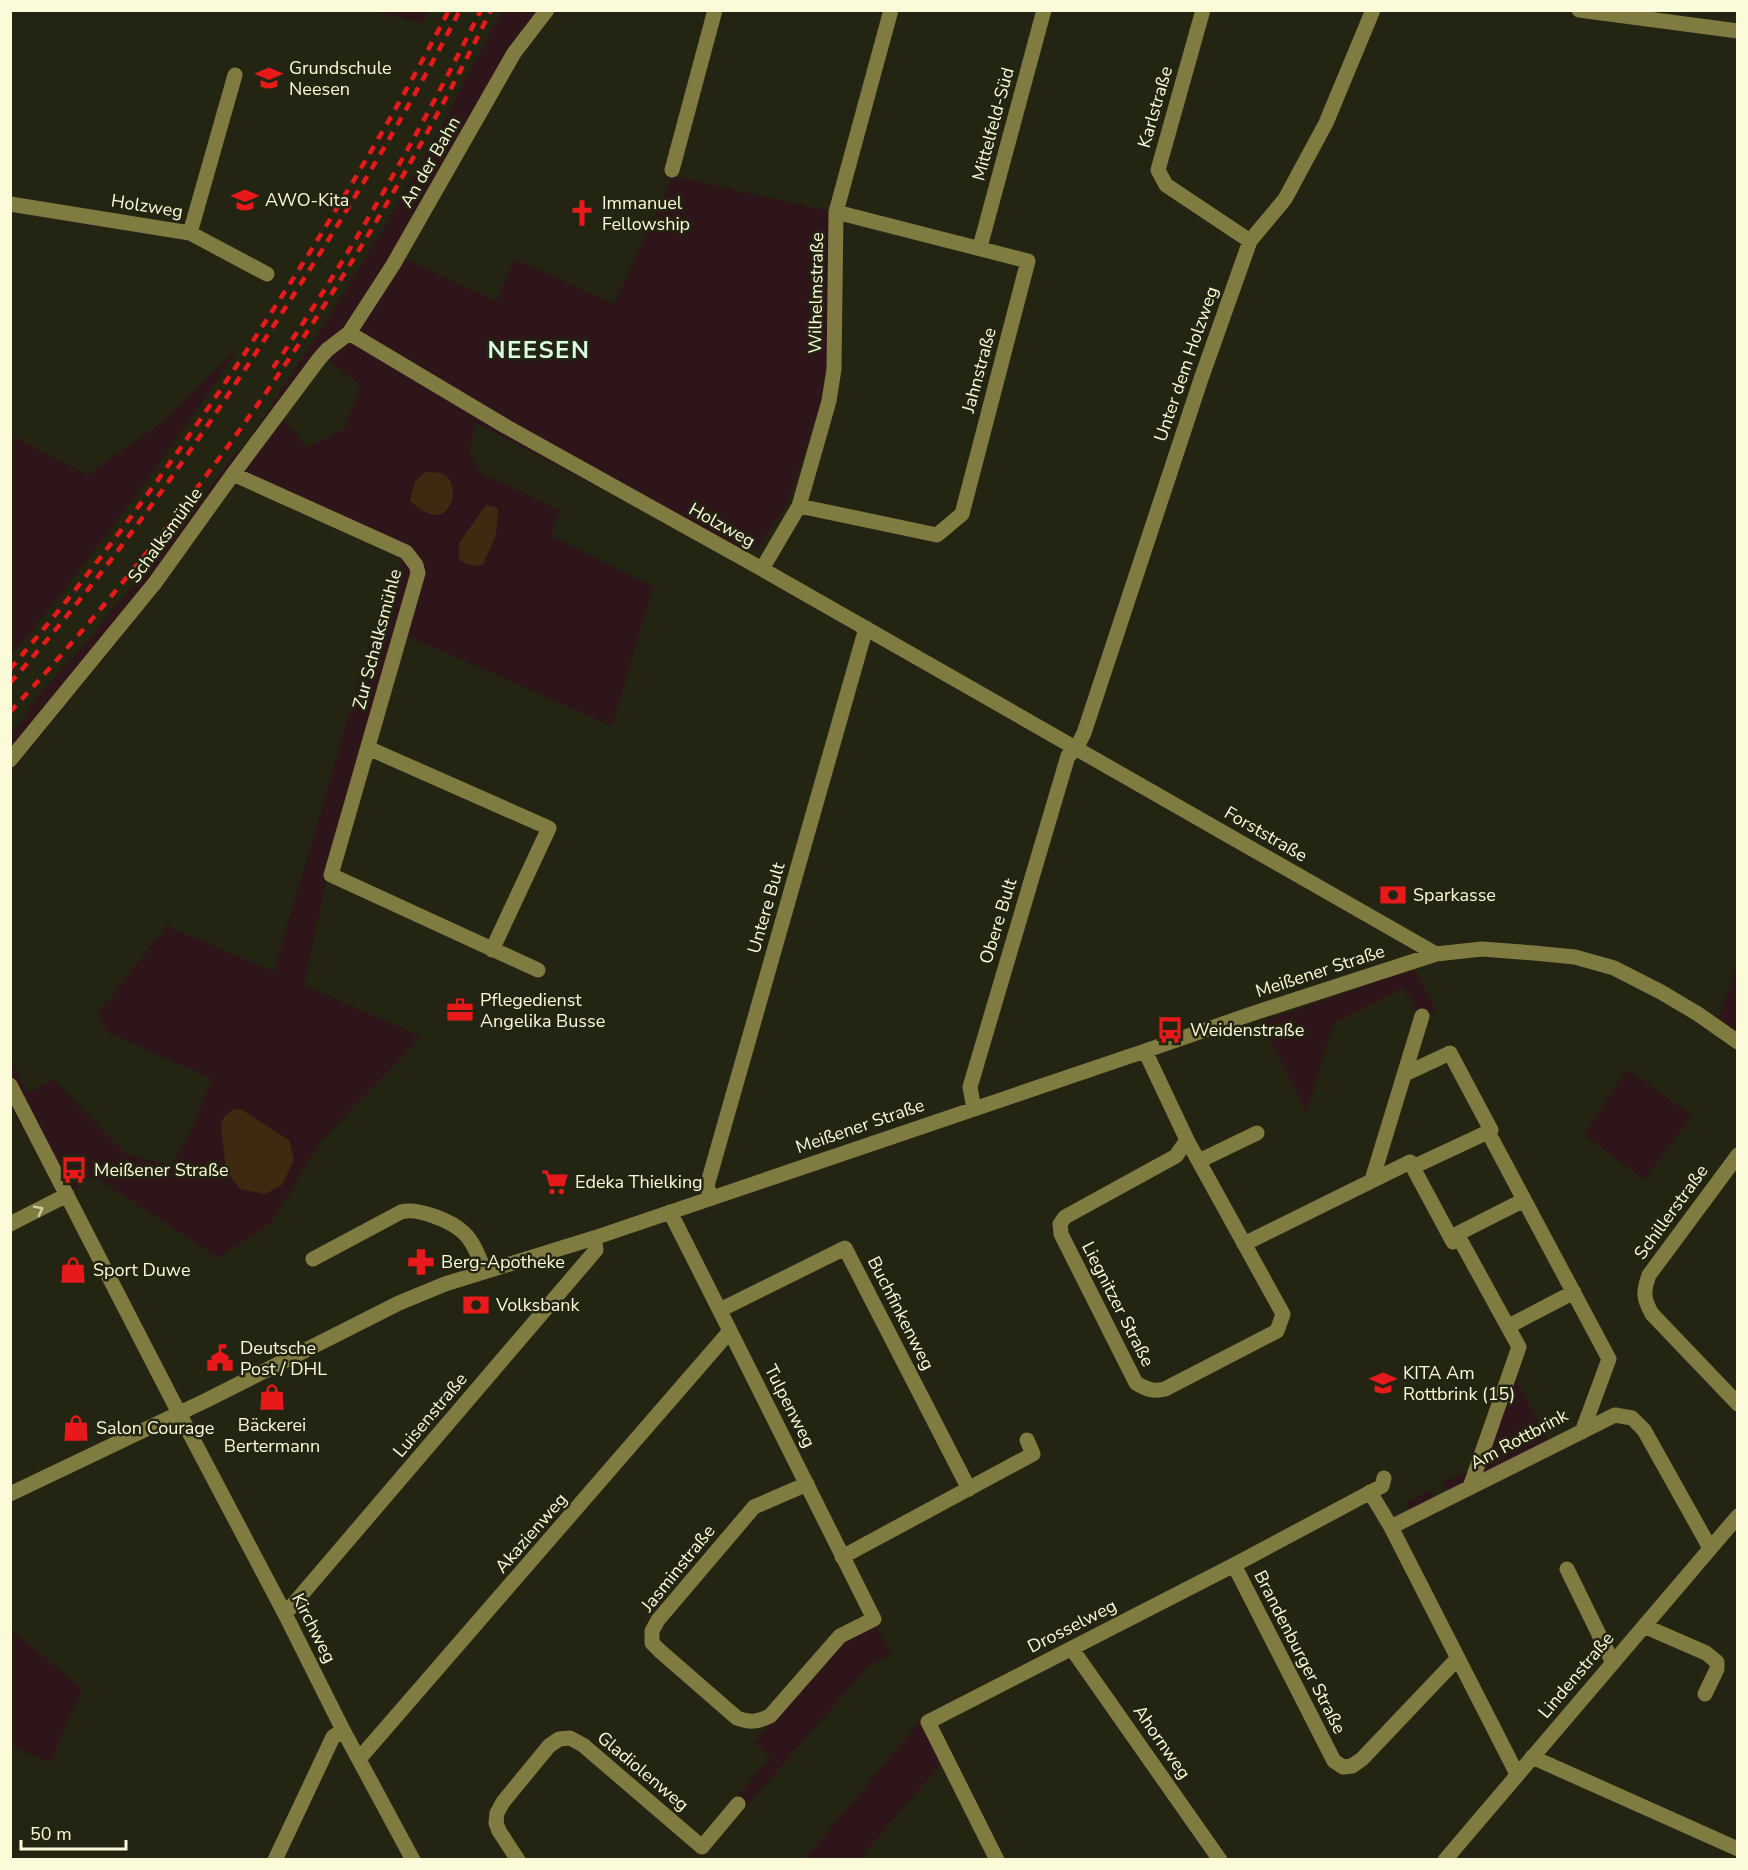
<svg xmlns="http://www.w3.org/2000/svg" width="1748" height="1870" font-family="'Nunito Sans',sans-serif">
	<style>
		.green { fill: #2e1519; fill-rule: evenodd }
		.water { fill: #3f2910 }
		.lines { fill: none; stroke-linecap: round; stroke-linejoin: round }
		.minor { stroke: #7f7b41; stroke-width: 15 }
		.rail { stroke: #e7191a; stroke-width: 4.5; stroke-dasharray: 9 8; stroke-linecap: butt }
		.oneway { stroke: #d0cea4 }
		.labels { text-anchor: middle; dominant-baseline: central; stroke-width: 5; stroke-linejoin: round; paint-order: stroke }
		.poi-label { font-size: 18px; fill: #fbfbd9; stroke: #232512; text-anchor: start }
		.street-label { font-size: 18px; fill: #fbfbd9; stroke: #232512 }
		.district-label { font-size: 24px; font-weight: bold; letter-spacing: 1.5px; fill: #dbfbe3; stroke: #232512 }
	</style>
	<rect width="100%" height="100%" fill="#232512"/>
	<path class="green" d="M374,11H428L422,23Z
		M501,11H537L510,49L394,254L496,301L515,259L614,304L673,176L829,211V371L822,400L788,503L757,549L742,552L736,560L476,423L469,451L480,473L560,510L551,536L653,587L612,726L401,633L327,878L304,985L421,1037L321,1141L271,1223L218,1258L94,1176L77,1187L58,1194L11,1107L10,1059L28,1093L53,1079L126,1154L171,1166L188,1138L212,1079L106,1031L98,1013L167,926L274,972L376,621L405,554L238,475L157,593L11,772V734L25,718L35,699L96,632L102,622L176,535L233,456L241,450L248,441L334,309L386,224L443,124ZM326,358L361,386L344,429L307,448L282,417ZM235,1109L242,1110L289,1140L294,1160L282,1185L265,1194Z
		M240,346C169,453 93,557 11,656V435L87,475L162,422Z
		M1737,963V1032L1719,1018Z
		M1414,969L1436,1010L1420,1018L1404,988L1334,1023L1306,1112L1261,1022Z
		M1627,1069L1692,1115L1644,1180L1584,1135Z
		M1515,1377L1547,1440L1480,1475Z
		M1468,1471L1463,1483L1450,1490L1444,1488L1442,1483Z
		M1431,1490L1433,1494L1431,1500L1411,1510L1407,1502Z
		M877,1626L891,1654L868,1666L747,1806L737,1796L771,1757L754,1743L838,1646Z
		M10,1629L82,1689L50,1763L11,1746Z
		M925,1715L946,1758L863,1855V1859L804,1860Z"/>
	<path class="water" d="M426,472C430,472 437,472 441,473C462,481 453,522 430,514C422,512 416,506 410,501L415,481Z
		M486,505L497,508L498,510L496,535L483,564C475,568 466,565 459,559V543Z
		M235,1109L242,1110L289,1140L294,1160L282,1185L265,1194L240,1189L226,1171L221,1125C223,1116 227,1113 235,1109Z"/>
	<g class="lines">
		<path class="minor" d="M1203,10L1158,170L1166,185L1250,241
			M1579,10L1738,31
			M672,170L715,10
			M10,204L190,233L267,274
			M190,233L235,75
			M980,247L1044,10
			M349,333L505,426L762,569L1436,954
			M233,474L406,552L416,565L418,573L331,875L538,970
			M799,506L937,535L962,514L1028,261L836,212
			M762,569L799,506L829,401L834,369L836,212L891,10
			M368,748L549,828L492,950
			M10,760L154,584L233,474L319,359L327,350L349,333L393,265L514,53L547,10
			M1145,1051L1187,1140L1283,1314L1277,1331L1165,1389C1153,1392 1146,1389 1136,1383L1061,1234L1060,1224L1065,1217L1176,1156L1187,1140
			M1405,1074L1450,1053L1491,1130L1488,1132L1609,1359L1582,1432
			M10,1085L179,1413L285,1614L343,1730L413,1860
			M974,1109L970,1087L1068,756L1076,749L1084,733L1201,379L1250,241L1285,199L1326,123L1373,10
			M1738,1155L1649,1275C1643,1292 1643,1298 1652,1314L1738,1404
			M1199,1161L1257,1133
			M1413,1167L1488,1132
			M1372,1180L1422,1016
			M711,1197L707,1186L866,628
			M670,1212C739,1347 805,1483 874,1619L840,1636L770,1716C757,1722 750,1723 737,1718L660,1651L652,1643V1631L658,1620L754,1507L807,1484
			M10,1224L67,1195
			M1244,1244L1410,1162L1453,1242L1457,1240
			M313,1259L401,1212C417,1207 452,1221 464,1233C474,1242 479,1258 485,1271
			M720,1310L845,1248L969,1489
			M1509,1326L1574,1292
			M1470,1487L1519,1347L1457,1234L1524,1200
			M1370,1492L1391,1527L1517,1774
			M10,1494L207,1400L399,1303L445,1284L594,1238L1145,1051L1257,1012L1436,954L1482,949L1534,953L1575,957L1614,968L1661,992L1698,1014L1738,1042
			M1391,1527L1615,1415L1632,1418L1644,1430L1710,1548
			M842,1557L1033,1454L1027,1440
			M1234,1565L1334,1761L1343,1767L1352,1766L1362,1759L1458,1658
			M1567,1569L1613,1663
			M285,1614L596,1250L594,1238
			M1644,1626L1706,1653L1717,1662V1669L1705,1694
			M1072,1649L1220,1860
			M1532,1757L1738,1849
			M359,1759L730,1331
			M275,1860L333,1737L343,1730
			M518,1860L499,1831L496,1823L497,1813L503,1802L549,1746L559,1739L570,1738L583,1745L702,1847L738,1804
			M997,1860L928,1722L1234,1565L1382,1486L1384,1478
			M1445,1860L1738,1516"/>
		<path class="rail" d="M273,368C351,254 419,134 481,10
			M10,669C96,569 173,462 245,353C318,242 388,128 449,10
			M10,683C103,578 184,463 261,345C332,237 400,126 460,10
			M10,712C204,501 364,268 491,10"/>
	</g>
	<defs><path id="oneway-chevron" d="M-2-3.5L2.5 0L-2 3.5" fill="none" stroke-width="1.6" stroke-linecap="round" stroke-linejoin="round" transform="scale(1.5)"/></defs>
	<use class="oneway" href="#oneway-chevron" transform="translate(39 1210) rotate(-27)"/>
	<defs>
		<symbol id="school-bare" viewBox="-9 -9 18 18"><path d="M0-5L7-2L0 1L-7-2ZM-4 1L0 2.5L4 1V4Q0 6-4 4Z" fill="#e7191a" stroke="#232512" stroke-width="2.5" paint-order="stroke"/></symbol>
		<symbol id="church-bare" viewBox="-9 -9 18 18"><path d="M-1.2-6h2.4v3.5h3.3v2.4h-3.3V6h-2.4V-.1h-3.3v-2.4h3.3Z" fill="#e7191a" stroke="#232512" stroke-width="2.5" paint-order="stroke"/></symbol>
		<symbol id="bank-bare" viewBox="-9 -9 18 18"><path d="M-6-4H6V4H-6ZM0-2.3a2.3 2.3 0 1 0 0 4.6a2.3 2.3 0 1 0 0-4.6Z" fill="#e7191a" stroke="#232512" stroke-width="2.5" paint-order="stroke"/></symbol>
		<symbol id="office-bare" viewBox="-9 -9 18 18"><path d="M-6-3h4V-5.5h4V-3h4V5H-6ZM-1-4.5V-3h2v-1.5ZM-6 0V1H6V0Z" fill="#e7191a" stroke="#232512" stroke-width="2.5" paint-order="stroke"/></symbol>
		<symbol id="bus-bare" viewBox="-9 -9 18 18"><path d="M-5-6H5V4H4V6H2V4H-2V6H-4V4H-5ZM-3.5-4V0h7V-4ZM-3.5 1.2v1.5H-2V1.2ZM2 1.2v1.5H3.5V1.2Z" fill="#e7191a" stroke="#232512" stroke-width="2.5" paint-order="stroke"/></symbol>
		<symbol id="supermarket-bare" viewBox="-9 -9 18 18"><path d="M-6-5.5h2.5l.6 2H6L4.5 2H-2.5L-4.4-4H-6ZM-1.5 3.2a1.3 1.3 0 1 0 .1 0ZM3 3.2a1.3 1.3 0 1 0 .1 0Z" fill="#e7191a" stroke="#232512" stroke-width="2.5" paint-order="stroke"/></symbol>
		<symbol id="pharmacy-bare" viewBox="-9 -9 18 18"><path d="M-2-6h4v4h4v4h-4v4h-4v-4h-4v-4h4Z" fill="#e7191a" stroke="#232512" stroke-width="2.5" paint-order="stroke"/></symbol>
		<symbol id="shop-bare" viewBox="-9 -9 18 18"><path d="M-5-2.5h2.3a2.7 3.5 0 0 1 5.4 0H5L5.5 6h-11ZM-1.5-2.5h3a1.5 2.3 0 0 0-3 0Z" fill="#e7191a" stroke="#232512" stroke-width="2.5" paint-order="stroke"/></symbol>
		<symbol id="civic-bare" viewBox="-9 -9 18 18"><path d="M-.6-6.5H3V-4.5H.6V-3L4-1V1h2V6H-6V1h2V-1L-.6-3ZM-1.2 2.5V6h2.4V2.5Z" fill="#e7191a" stroke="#232512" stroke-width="2.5" paint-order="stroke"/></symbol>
	</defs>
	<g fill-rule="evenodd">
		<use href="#school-bare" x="250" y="59" width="38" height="38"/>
		<use href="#school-bare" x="226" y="181" width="38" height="38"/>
		<use href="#church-bare" x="563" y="194" width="38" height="38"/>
		<use href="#bank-bare" x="1374" y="876" width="38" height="38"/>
		<use href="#office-bare" x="441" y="991" width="38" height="38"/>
		<use href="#bus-bare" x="1151" y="1011" width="38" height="38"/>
		<use href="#bus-bare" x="55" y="1151" width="38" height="38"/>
		<use href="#supermarket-bare" x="536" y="1163" width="38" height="38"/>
		<use href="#pharmacy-bare" x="402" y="1243" width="38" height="38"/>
		<use href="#shop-bare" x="54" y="1251" width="38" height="38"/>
		<use href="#bank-bare" x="457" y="1286" width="38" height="38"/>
		<use href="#civic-bare" x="201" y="1339" width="38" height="38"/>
		<use href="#school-bare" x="1364" y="1364" width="38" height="38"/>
		<use href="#shop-bare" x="253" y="1378" width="38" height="38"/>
		<use href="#shop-bare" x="57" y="1409" width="38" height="38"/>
	</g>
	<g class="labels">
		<g class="poi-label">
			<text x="289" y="68">Grundschule<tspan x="289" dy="21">Neesen</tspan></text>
			<text x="265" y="200">AWO-Kita</text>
			<text x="602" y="203">Immanuel<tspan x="602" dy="21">Fellowship</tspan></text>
			<text x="1413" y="895">Sparkasse</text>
			<text x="480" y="1000">Pflegedienst<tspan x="480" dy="21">Angelika Busse</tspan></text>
			<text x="1190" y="1030">Weidenstraße</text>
			<text x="94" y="1170">Meißener Straße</text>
			<text x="575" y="1182">Edeka Thielking</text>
			<text x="441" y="1262">Berg-Apotheke</text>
			<text x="93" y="1270">Sport Duwe</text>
			<text x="496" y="1305">Volksbank</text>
			<text x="240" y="1348">Deutsche<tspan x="240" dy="21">Post / DHL</tspan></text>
			<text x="1403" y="1373">KITA Am<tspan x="1403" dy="21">Rottbrink (15)</tspan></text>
			<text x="272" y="1425" text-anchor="middle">Bäckerei<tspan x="272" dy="21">Bertermann</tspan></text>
			<text x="96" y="1428">Salon Courage</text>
		</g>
		<g class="street-label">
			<text transform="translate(1155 107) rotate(-74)">Karlstraße</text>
			<text transform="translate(993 124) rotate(-75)">Mittelfeld-Süd</text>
			<text transform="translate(430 162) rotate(-60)">An der Bahn</text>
			<text transform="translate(147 206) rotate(9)">Holzweg</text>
			<text transform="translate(816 293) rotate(-89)">Wilhelmstraße</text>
			<text transform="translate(1186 364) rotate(-71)">Unter dem Holzweg</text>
			<text transform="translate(979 370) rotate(-75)">Jahnstraße</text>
			<text transform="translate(722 525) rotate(29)">Holzweg</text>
			<text transform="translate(165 535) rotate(-54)">Schalksmühle</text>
			<text transform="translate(377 639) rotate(-75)">Zur Schalksmühle</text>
			<text transform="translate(1266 834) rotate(30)">Forststraße</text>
			<text transform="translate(766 908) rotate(-74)">Untere Bult</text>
			<text transform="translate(998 921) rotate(-73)">Obere Bult</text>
			<text transform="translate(1320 971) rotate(-18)">Meißener Straße</text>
			<text transform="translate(860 1126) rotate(-19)">Meißener Straße</text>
			<text transform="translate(1671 1212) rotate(-54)">Schillerstraße</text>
			<text transform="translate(1118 1304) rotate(63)">Liegnitzer Straße</text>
			<text transform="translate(901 1313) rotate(63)">Buchfinkenweg</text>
			<text transform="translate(790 1406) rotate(63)">Tulpenweg</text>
			<text transform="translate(430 1415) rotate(-50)">Luisenstraße</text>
			<text transform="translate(1519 1439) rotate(-28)">Am Rottbrink</text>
			<text transform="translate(531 1533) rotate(-49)">Akazienweg</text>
			<text transform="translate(678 1568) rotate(-51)">Jasminstraße</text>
			<text transform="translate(1072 1626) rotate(-27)">Drosselweg</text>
			<text transform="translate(314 1628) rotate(63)">Kirchweg</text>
			<text transform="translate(1300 1652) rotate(63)">Brandenburger Straße</text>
			<text transform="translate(1576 1675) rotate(-50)">Lindenstraße</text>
			<text transform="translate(1162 1742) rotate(55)">Ahornweg</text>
			<text transform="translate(643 1771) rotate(40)">Gladiolenweg</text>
		</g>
		<g class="district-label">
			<text x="539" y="350">NEESEN</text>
		</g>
	</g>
	<rect width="1748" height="1870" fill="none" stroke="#fbfbd9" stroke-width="24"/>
	<path d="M21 1840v9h105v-9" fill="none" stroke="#fbfbd9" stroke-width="3"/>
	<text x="30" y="1840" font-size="18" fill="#fbfbd9" stroke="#232512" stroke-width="4.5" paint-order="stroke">50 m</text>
</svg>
